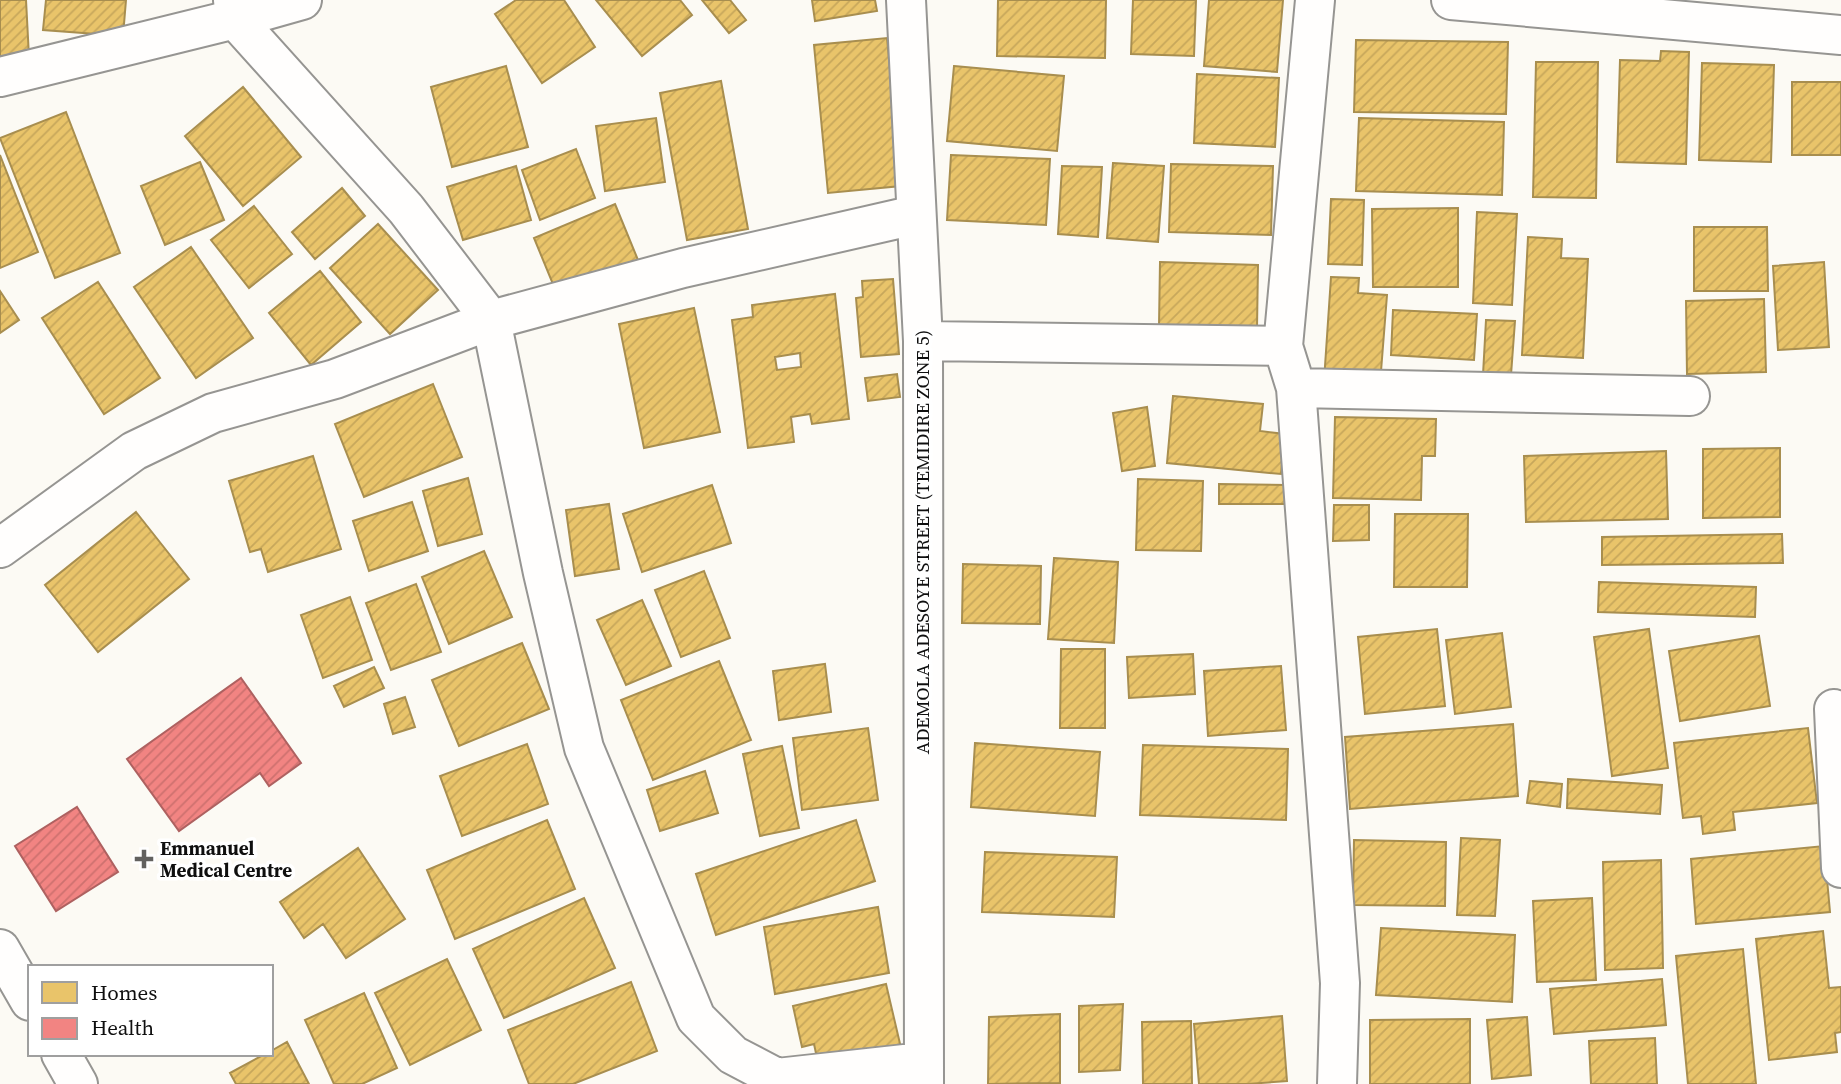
<svg xmlns="http://www.w3.org/2000/svg" width="1841" height="1084" font-family="'Source Serif 4',serif">
	<style>
		.homes { fill: url(#homes-hatch); stroke: #a88e4f; stroke-width: 2; fill-rule: evenodd }
		.health { fill: url(#health-hatch); stroke: #ae6160; stroke-width: 2 }
		.lines { fill: none; stroke-linecap: round; stroke-linejoin: round }
		.minor-casing { stroke: #969592; stroke-width: 42 }
		.minor { stroke: #fffefd; stroke-width: 38 }
		.poi-dot { fill: #62615f; stroke: #fff; stroke-width: 2.5 }
		.labels { text-anchor: middle; dominant-baseline: central; stroke-width: 7; stroke-linejoin: round; paint-order: stroke }
		.street-label { font-size: 19px; fill: #0f0f0f; stroke: #fff }
		.poi-label { font-size: 19px; font-weight: bold; fill: #0f0f0f; stroke: #fff; text-anchor: start }
	</style>
	<defs>
		<pattern id="homes-hatch" width="6" height="6" patternUnits="userSpaceOnUse" patternTransform="scale(1.75)"><rect width="6" height="6" fill="#e9c46a"/><path d="M-1 1l2-2M0 6l6-6M5 7l2-2" fill="none" stroke="#c7a75b"/></pattern>
		<pattern id="health-hatch" width="6" height="6" patternUnits="userSpaceOnUse" patternTransform="scale(1.75)"><rect width="6" height="6" fill="#f28482"/><path d="M-1 1l2-2M0 6l6-6M5 7l2-2" fill="none" stroke="#ce716f"/></pattern>
	</defs>
	<rect width="100%" height="100%" fill="#fcfaf4"/>
	<path class="homes" d="M0,0H26L29,57L0,59Z
		M46,0H126L123,36L43,30Z
		M516,0H564L595,47L542,83L495,14Z
		M596,0H680L692,15L642,56Z
		M702,0H730L746,20L729,33Z
		M812,0H875L877,11L815,21Z
		M998,0H1106L1105,58L997,56Z
		M1133,0H1196L1194,56L1131,54Z
		M1209,0H1283L1277,72L1204,66Z
		M887,38L901,186L828,193L814,45Z
		M1356,40L1508,42L1506,114L1354,112Z
		M1661,51L1689,52L1686,164L1617,162L1620,60L1660,61Z
		M1536,62H1598L1596,198L1533,197Z
		M1702,63L1774,65L1771,162L1699,160Z
		M506,66L528,147L452,167L431,87Z
		M954,66L1064,76L1057,151L947,141Z
		M1197,74L1279,78L1275,147L1194,143Z
		M721,81L748,229L687,240L660,93Z
		M1792,82H1841V155H1792Z
		M243,87L301,157L243,206L185,136Z
		M66,112L120,253L55,278L0,138Z
		M656,118L665,182L605,191L596,126Z
		M1359,118L1504,122L1502,195L1356,191Z
		M576,149L595,198L540,220L522,170Z
		M0,155L38,252L0,268Z
		M951,155L1050,159L1046,225L947,220Z
		M200,162L224,220L165,245L141,186Z
		M1113,163L1164,166L1158,242L1107,238Z
		M1171,164L1273,166L1271,235L1169,232Z
		M516,166L531,220L463,240L447,187Z
		M1062,166L1102,167L1098,237L1058,234Z
		M342,188L365,216L315,259L292,232Z
		M1331,199L1364,200L1362,265L1328,264Z
		M615,204L638,260L557,294L534,238Z
		M254,206L292,254L249,288L211,240Z
		M1458,208V287H1373L1372,209Z
		M1477,212L1517,214L1512,305L1473,303Z
		M378,224L438,290L390,334L330,268Z
		M1694,227H1767L1768,291H1694Z
		M1528,237L1562,239L1561,258L1588,259L1583,358L1522,355Z
		M191,247L253,338L196,378L134,287Z
		M1160,262L1258,265L1257,328L1159,326Z
		M1824,262L1829,347L1778,350L1773,266Z
		M320,271L361,322L311,365L269,313Z
		M1331,277L1359,278L1358,293L1387,295L1380,384L1324,381Z
		M893,279L899,354L861,357L856,298L863,297L862,281Z
		M98,282L160,378L104,414L42,318Z
		M0,291L19,320L0,333Z
		M835,294L849,419L812,424L810,414L791,417L794,442L748,448L732,320L753,317L752,305ZM800,353L801,367L777,370L775,357Z
		M1764,299L1766,372L1687,374L1686,301Z
		M694,308L720,432L644,448L619,324Z
		M1393,310L1477,314L1474,360L1391,355Z
		M1486,320L1515,321L1511,375H1483Z
		M897,374L900,397L868,401L865,378Z
		M433,384L462,457L364,497L335,424Z
		M1173,396L1263,404L1260,431L1285,434L1281,474L1167,463Z
		M1147,407L1155,466L1122,471L1113,413Z
		M1335,417L1436,419L1435,456H1422L1421,500L1333,498Z
		M1780,448V517L1703,518V449Z
		M1666,451L1668,519L1526,522L1524,456Z
		M313,456L341,549L268,572L261,549L250,552L229,481Z
		M468,478L482,534L438,546L423,491Z
		M1138,479L1203,481L1201,551L1136,550Z
		M1219,484L1287,485L1286,504H1219Z
		M712,485L731,543L642,572L623,514Z
		M412,502L428,551L369,571L353,521Z
		M609,504L619,569L575,576L566,510Z
		M1334,505H1369V540L1333,541Z
		M136,512L189,579L98,652L45,585Z
		M1395,514H1468L1467,587H1394Z
		M1782,534L1783,563L1602,565V537Z
		M484,551L512,617L449,644L422,577Z
		M1054,558L1118,562L1114,643L1048,639Z
		M963,564L1041,566L1040,624L962,623Z
		M704,571L730,638L681,657L655,590Z
		M1599,582L1756,587L1755,617L1598,612Z
		M416,584L441,652L391,670L366,603Z
		M350,597L372,660L323,678L301,615Z
		M642,600L671,666L626,685L597,620Z
		M1437,629L1445,706L1365,714L1358,637Z
		M1649,629L1668,768L1612,776L1594,637Z
		M1502,633L1511,707L1455,714L1446,640Z
		M1759,636L1770,706L1680,721L1669,651Z
		M522,643L549,709L459,746L432,680Z
		M1061,649H1105V728H1060Z
		M1193,654L1195,694L1129,698L1127,657Z
		M719,661L751,740L653,780L621,700Z
		M825,664L831,712L779,720L773,671Z
		M1281,666L1286,730L1208,736L1204,671Z
		M374,667L384,688L344,707L334,686Z
		M405,697L415,727L393,734L384,704Z
		M1513,724L1518,796L1350,809L1345,737Z
		M868,728L878,800L802,810L793,738Z
		M1808,728L1817,803L1733,812L1735,830L1703,834L1701,816L1683,818L1674,743Z
		M975,743L1100,752L1095,816L971,807Z
		M527,744L548,804L462,836L440,776Z
		M1143,745L1288,749L1286,820L1140,815Z
		M782,746L799,828L760,836L743,754Z
		M705,771L718,813L660,831L647,790Z
		M1568,779L1662,785L1660,814L1567,808Z
		M1530,781L1562,784L1560,807L1527,803Z
		M547,820L575,889L455,939L427,870Z
		M856,820L875,881L716,935L696,874Z
		M1461,838L1500,840L1495,916L1457,915Z
		M1354,840L1446,842L1445,906L1353,905Z
		M1824,846L1830,912L1696,924L1691,859Z
		M358,848L405,919L346,958L323,924L304,938L280,902Z
		M985,852L1117,857L1114,917L982,912Z
		M1661,860L1663,968L1605,970L1603,862Z
		M584,898L615,968L504,1018L473,949Z
		M1592,898L1596,980L1537,982L1533,901Z
		M878,907L889,973L775,994L764,927Z
		M1381,928L1515,935L1512,1002L1376,995Z
		M1823,931L1829,988L1841,987V1032L1835,1033L1837,1052L1769,1060L1756,939Z
		M1743,949L1756,1084H1688L1676,956Z
		M447,959L481,1030L410,1065L375,993Z
		M1662,979L1666,1025L1554,1034L1550,989Z
		M631,982L657,1051L573,1084H529L508,1030Z
		M886,984L901,1048L819,1067L814,1044L802,1047L793,1006Z
		M364,993L397,1068L362,1084H334L305,1020Z
		M1123,1004L1120,1070L1079,1072V1006Z
		M1060,1014V1083L988,1084L989,1017Z
		M1282,1016L1287,1081L1248,1084H1199L1194,1024Z
		M1527,1017L1531,1075L1492,1079L1487,1020Z
		M1470,1019V1084H1370V1020Z
		M1191,1021L1192,1084H1143L1142,1022Z
		M1655,1038L1657,1084H1591L1589,1041Z
		M287,1042L309,1084H236L230,1073L265,1054H271V1051Z"/>
	<path class="health" d="M241,678L301,763L269,786L260,773L179,831L127,759Z
		M77,807L118,872L56,911L15,846Z"/>
	<g class="lines">
		<defs>
			<path id="minor" d="M233,0L235,19L406,209L491,320L543,573L584,748L696,1018L733,1055L777,1078L923,1062
				M906,0L923,341L924,1084
				M1315,0L1283,346L1296,388L1340,983L1337,1084
				M1451,0L1841,35
				M0,77L235,19L302,0
				M923,341L1283,346
				M1296,388L1690,396
				M0,548L134,451L213,413L335,379L491,320L683,268L915,215
				M1834,709L1841,868
				M0,949L30,1001
				M61,1054L78,1084"/>
		</defs>
		<use href="#minor" class="minor-casing"/>
		<use href="#minor" class="minor"/>
	</g>
	<path class="poi-dot" d="M140.5 848.5h7v7h7v7h-7v7h-7v-7h-7v-7h7z"/>
	<g class="labels">
		<g class="street-label">
			<text transform="translate(922 542) rotate(-90)">ADEMOLA ADESOYE STREET (TEMIDIRE ZONE 5)</text>
		</g>
		<g class="poi-label">
			<text x="160" y="848">Emmanuel<tspan x="160" dy="22">Medical Centre</tspan></text>
		</g>
	</g>
	<rect x="28" y="965" width="245" height="91" fill="#ffffff" stroke="#9f9f9f" stroke-width="2"/>
	<rect x="42" y="982" width="35" height="21" fill="#e9c46a" stroke="#9f9f9f" stroke-width="2"/>
	<text x="91" y="1000" font-size="21" fill="#0f0f0f">Homes</text>
	<rect x="42" y="1018" width="35" height="21" fill="#f28482" stroke="#9f9f9f" stroke-width="2"/>
	<text x="91" y="1035" font-size="21" fill="#0f0f0f">Health</text>
</svg>
